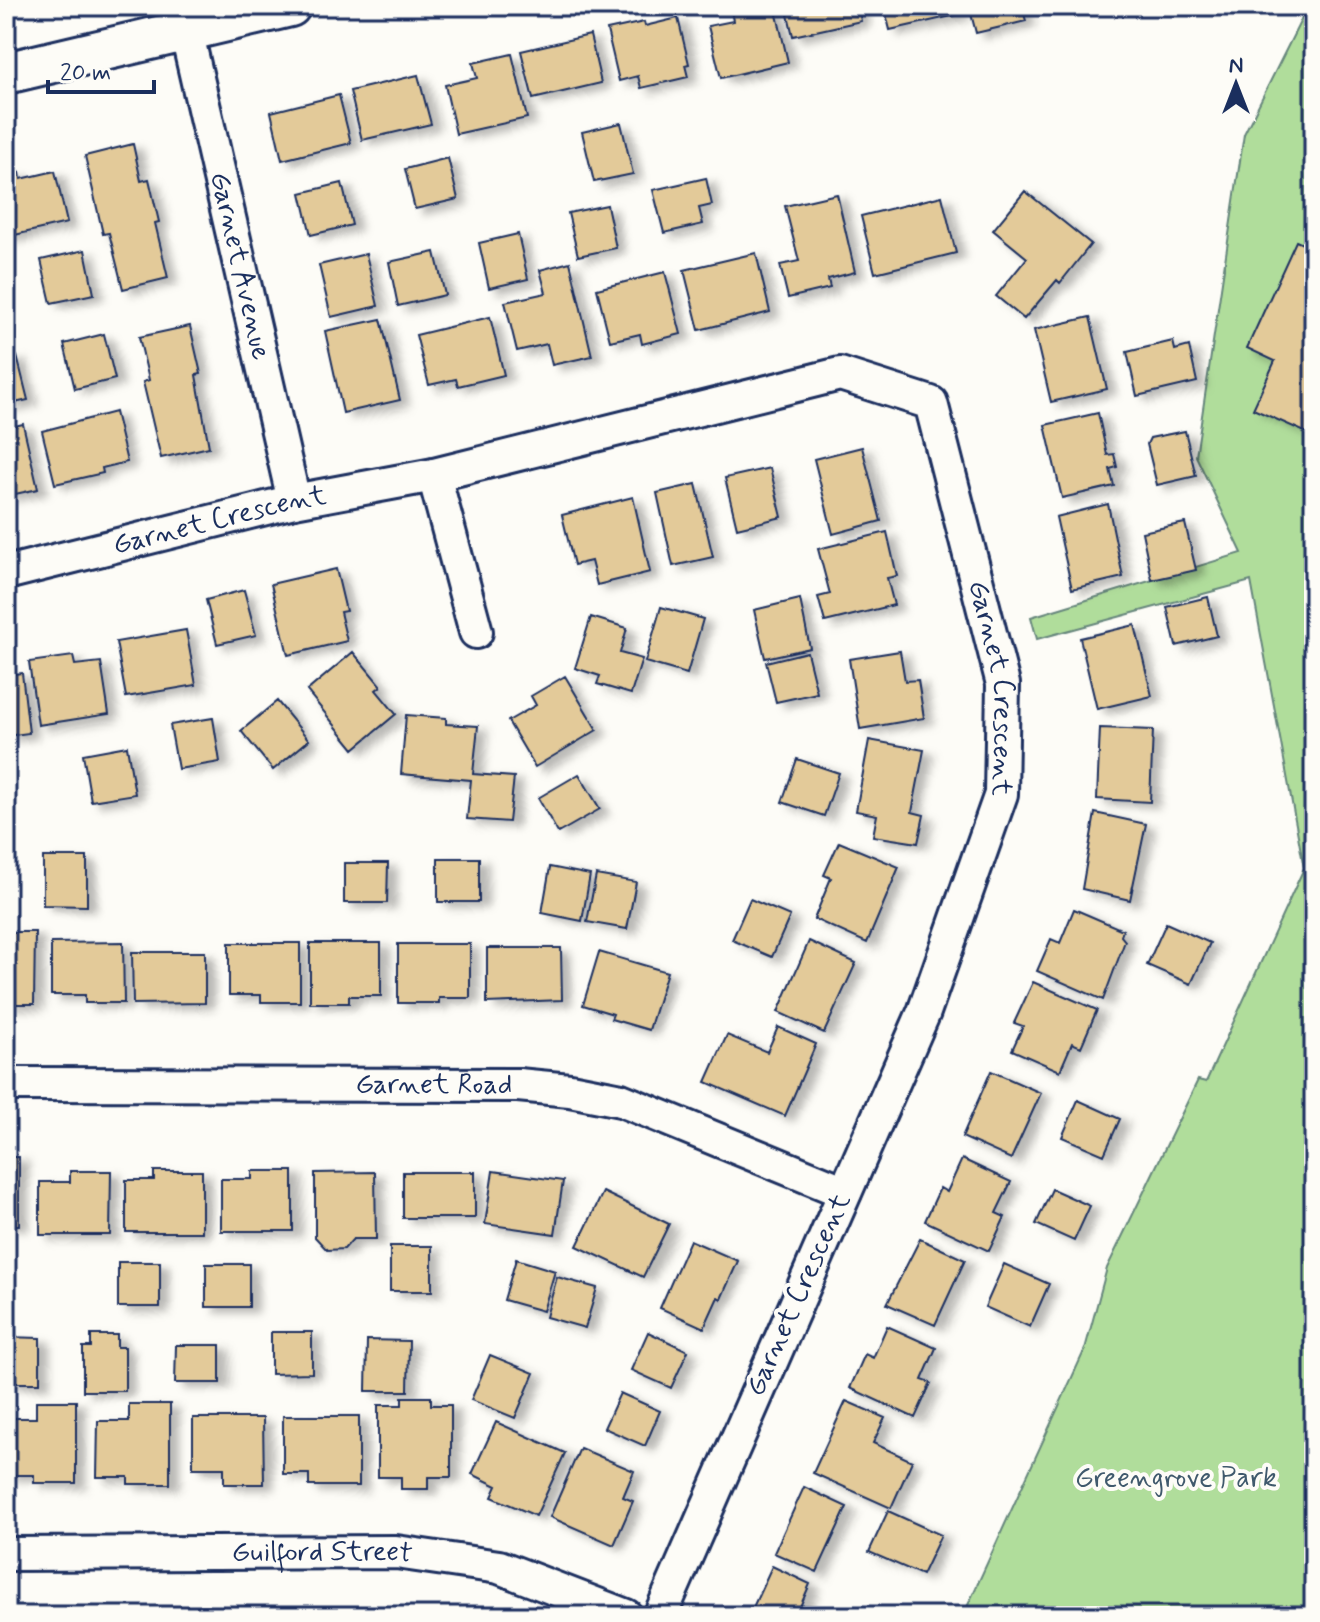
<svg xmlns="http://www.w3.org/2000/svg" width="1320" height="1622" font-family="Mynerve,sans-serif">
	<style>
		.green { fill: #b0dd9b; stroke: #66867c; stroke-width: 2 }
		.building { fill: #e3ca99; stroke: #1b2f5e; stroke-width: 2; filter: url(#shadow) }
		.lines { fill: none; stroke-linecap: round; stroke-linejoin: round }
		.minor-casing { stroke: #1b2f5e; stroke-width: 38 }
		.tertiary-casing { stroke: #1b2f5e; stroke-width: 46 }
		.minor { stroke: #fdfcf7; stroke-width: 32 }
		.tertiary { stroke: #fdfcf7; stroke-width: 40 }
		.labels { text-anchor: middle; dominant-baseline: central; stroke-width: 8; stroke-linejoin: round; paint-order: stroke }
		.street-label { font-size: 28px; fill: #1b2f5e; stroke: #fdfcf7 }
		.park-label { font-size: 28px; fill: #405a6d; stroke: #fdfcf7 }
	</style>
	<defs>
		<filter id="shadow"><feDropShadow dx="9" dy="5" stdDeviation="4" flood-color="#0004"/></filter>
	</defs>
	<rect width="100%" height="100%" fill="#fdfcf7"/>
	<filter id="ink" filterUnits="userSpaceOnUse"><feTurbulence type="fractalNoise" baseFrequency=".0125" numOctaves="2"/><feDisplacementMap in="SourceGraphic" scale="16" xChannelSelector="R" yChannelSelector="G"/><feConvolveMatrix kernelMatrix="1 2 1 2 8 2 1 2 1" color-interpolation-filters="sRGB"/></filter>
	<g filter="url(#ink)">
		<path class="green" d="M1308,6H1314V1616H963L1085,1349L1107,1268L1198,1080L1206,1082L1304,868L1251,581L1037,639L1031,617L1242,553L1196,456L1244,134Z"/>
		<path class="building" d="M730,6H775L788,62L721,78L708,26L733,21Z
			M786,6H858L861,21L793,36Z
			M884,6H959L961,14L890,30Z
			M969,6H1022L1026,21L976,33Z
			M678,18L689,64L685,65L688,77L641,88L638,76L619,81L607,30L644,22L645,26Z
			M590,35L601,83L533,99L521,51Z
			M512,54L527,118L456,134L445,85L477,78L473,63Z
			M418,75L431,124L362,140L350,91Z
			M339,95L351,143L282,160L271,112Z
			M621,123L633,174L594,182L582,132Z
			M133,144L141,181L149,179L159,222L155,223L168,278L123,289L109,233L103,234L85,156Z
			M448,158L458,199L415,209L405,169Z
			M55,171L67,223L6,237V175L20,172L21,179Z
			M706,178L712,205L699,208L703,224L664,233L653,190Z
			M342,183L352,225L311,235L301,193Z
			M1025,191L1091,244L1060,283L1057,280L1024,319L996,296L1027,258L993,230Z
			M837,194L855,272L828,279L830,288L788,298L780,265L799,261L785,206Z
			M942,196L956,253L875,273L861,216Z
			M607,205L616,248L578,256L568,213Z
			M518,234L528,279L489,288L479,243Z
			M1296,241L1314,249V436L1253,409L1275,361L1247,348Z
			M85,250L94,294L51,303L41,260Z
			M435,252L445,295L398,306L389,262Z
			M756,253L770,312L699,330L684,270Z
			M366,254L378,306L331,317L319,265Z
			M570,262L592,356L552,365L547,344L517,351L505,302L546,293L540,270Z
			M665,272L681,334L642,344L640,334L610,341L597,289Z
			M490,317L504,375L458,386L456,379L429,385L416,335Z
			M1090,317L1107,389L1051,402L1034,330Z
			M381,319L400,400L343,413L325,331Z
			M190,326L201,374L196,375L209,447L161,458L143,382L149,380L139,337Z
			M104,334L115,379L75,389L64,344Z
			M1173,341L1175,350L1189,346L1197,382L1137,396L1127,352Z
			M17,356L28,400L6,405V359Z
			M115,412L127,462L102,468L103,473L55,484L42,431Z
			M1098,413L1107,455L1114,454L1117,467L1110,469L1114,486L1062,498L1045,425Z
			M23,424L38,489L6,496V428Z
			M1185,431L1196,476L1157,485L1147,444L1150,438Z
			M862,447L881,521L833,534L814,459Z
			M770,468L782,517L737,528L725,478Z
			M696,484L713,557L673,566L657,493Z
			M633,497L650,572L597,585L591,561L574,565L562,515Z
			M1108,504L1123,577L1072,589L1056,517Z
			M1185,523L1196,570L1152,580L1142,532Z
			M887,532L897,576L887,578L894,605L825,622L818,597L830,594L818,549Z
			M336,569L346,611L340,612L347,641L288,655L271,584Z
			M244,590L256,635L217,644L206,600Z
			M1208,597L1217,636L1176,646L1167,607Z
			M800,599L810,648L765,658L754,610Z
			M661,607L703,619L687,674L645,662Z
			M591,617L627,628L620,653L642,659L631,694L597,684L600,676L575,668Z
			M1135,625L1152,696L1097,709L1080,638Z
			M186,630L196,685L126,697L116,642Z
			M900,651L905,681L918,680L924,718L860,729L849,659Z
			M353,652L381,686L376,690L396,714L354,749L307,691Z
			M807,652L817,693L776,702L766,662Z
			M73,656L75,665L101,662L109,714L38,725L29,662Z
			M22,673L29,733L6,736V675Z
			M565,676L597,730L535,767L508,721L536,705L531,696Z
			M277,701L309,740L273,770L241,731Z
			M406,715L446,718V724L478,726L473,774L514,777L509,822L467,819L471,780L401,774Z
			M213,718L220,762L178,769L170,725Z
			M1100,728L1153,730L1150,802L1097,799Z
			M869,740L924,750L912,812L924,815L918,843L873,836L877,815L856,811Z
			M127,746L135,794L91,801L83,754Z
			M797,759L839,773L824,816L782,802Z
			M579,774L600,809L558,833L538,798Z
			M1095,813L1146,824L1130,900L1082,889Z
			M839,842L899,867L867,943L814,919L831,878L824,875Z
			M43,857H87V906L43,905Z
			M438,858H479V902H438Z
			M344,863H388L387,903H344Z
			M550,867L590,875L582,921L542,913Z
			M596,875L636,882L627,929L587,922Z
			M750,899L790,916L772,957L732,940Z
			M1074,909L1123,930L1121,936L1125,941L1103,1000L1037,971L1051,939L1060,943Z
			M1166,923L1210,943L1191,984L1147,965Z
			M6,932H35L34,1004H6Z
			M809,941L856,963L824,1033L778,1012Z
			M123,942L124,1003H85V995H51V943Z
			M229,943H300V1002H261V995H229Z
			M310,943H381V996H349V1003H310Z
			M398,944H470V998H439V1003H398Z
			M487,948H561L562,1000L487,1003Z
			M132,952H205V1003L133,1004Z
			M599,952L667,972L649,1030L611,1019L613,1014L583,1005Z
			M1033,982L1097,1010L1081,1047L1072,1043L1060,1071L1012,1050L1023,1026L1014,1023Z
			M778,1027L816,1044L785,1116L706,1082L727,1035L767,1052Z
			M991,1071L1041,1093L1011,1159L962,1137Z
			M1078,1100L1120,1119L1104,1155L1062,1137Z
			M6,1157H19V1225H6Z
			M962,1159L1011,1182L996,1213L1005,1217L989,1251L925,1221L940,1188L947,1192Z
			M70,1171H111L110,1235H40V1182H70Z
			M154,1171H202V1232H126V1180H154Z
			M252,1171H293V1231H221V1179H252Z
			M493,1171L563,1181L555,1234L485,1224Z
			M375,1172L376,1239H353L344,1249L327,1250L315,1237V1173Z
			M403,1172H475V1218H403Z
			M1052,1189L1090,1206L1074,1241L1036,1224Z
			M603,1192L669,1224L643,1277L577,1246Z
			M920,1239L965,1260L935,1325L887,1304Z
			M690,1240L738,1261L721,1299L718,1297L704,1328L660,1308Z
			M390,1246H432V1291H390Z
			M516,1259L555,1271L543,1311L504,1300Z
			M118,1262H160V1307H118Z
			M206,1264H249V1307H206Z
			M1004,1264L1049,1284L1030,1327L985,1307Z
			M557,1277L597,1288L585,1328L546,1317Z
			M887,1326L936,1348L922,1380L931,1383L915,1418L850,1388L865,1354L873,1358Z
			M271,1332H312V1373L271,1374Z
			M648,1332L688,1351L671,1388L631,1370Z
			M91,1335H117V1347H125V1391H83V1347H91Z
			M6,1337L40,1338V1383H6Z
			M367,1340L409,1341L408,1391H366Z
			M176,1345H220V1383H175Z
			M490,1355L534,1373L515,1418L471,1400Z
			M620,1393L660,1411L645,1446L604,1428Z
			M402,1397H431V1405H451V1477H428V1489H401V1477H378V1405H402Z
			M36,1401H76V1483H34V1475H6V1418H36Z
			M846,1401L885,1418L873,1443L912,1461L891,1508L813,1473Z
			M129,1404H170V1484H128V1477H97L98,1421H129Z
			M283,1416H359V1486H309V1474H283Z
			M193,1418H263L264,1484H224V1468H193Z
			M496,1422L565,1453L536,1516L492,1497L497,1486L472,1474Z
			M580,1448L634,1471L623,1497L633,1501L614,1545L550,1517Z
			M804,1487L847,1507L817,1572L774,1553Z
			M888,1511L941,1535L922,1575L869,1552Z
			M772,1566L810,1584L799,1609L815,1616H749Z"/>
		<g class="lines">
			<defs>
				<g id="minor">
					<path id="s1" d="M186,30L294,501"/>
					<path d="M434,475L476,632"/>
					<path id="s2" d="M6,573L294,501L434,475L840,374L931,403L1003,684L1001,794L924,1012L660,1616"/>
					<path id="s3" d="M6,1084L518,1085L570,1090L621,1100L845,1192"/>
					<path id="s4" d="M6,1554L396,1552L499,1567L626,1616"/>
				</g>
				<path id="tertiary" d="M6,73L290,6"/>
			</defs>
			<use href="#minor" class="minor-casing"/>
			<use href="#tertiary" class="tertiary-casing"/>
			<use href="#minor" class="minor"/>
			<use href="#tertiary" class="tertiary"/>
		</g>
	</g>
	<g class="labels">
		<g class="street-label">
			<text stroke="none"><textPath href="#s1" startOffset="242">Garnet Avenue</textPath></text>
			<text stroke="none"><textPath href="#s2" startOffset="220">Garnet Crescent</textPath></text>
			<text stroke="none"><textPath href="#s2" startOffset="1246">Garnet Crescent</textPath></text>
			<text stroke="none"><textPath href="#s3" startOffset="428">Garnet Road</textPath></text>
			<text transform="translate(799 1295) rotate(-66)">Garnet Crescent</text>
			<text stroke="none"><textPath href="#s4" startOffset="316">Guilford Street</textPath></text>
		</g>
		<g class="park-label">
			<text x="1176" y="1478">Greengrove Park</text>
		</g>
	</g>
	<rect width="1320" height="1622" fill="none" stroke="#fdfcf7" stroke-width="32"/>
	<rect x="16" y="16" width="1288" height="1590" fill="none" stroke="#1b2f5e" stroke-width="3" filter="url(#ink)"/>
	<g transform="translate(1236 84)" stroke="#fdfcf7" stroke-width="6" paint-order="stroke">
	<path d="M0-6L14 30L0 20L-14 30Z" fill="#1b2f5e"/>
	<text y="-12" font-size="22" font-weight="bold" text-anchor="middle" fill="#1b2f5e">N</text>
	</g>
	<path d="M48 80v12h106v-12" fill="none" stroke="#1b2f5e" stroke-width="4"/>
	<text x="60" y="80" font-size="24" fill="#1b2f5e" stroke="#fdfcf7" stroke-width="6" paint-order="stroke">20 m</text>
</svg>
